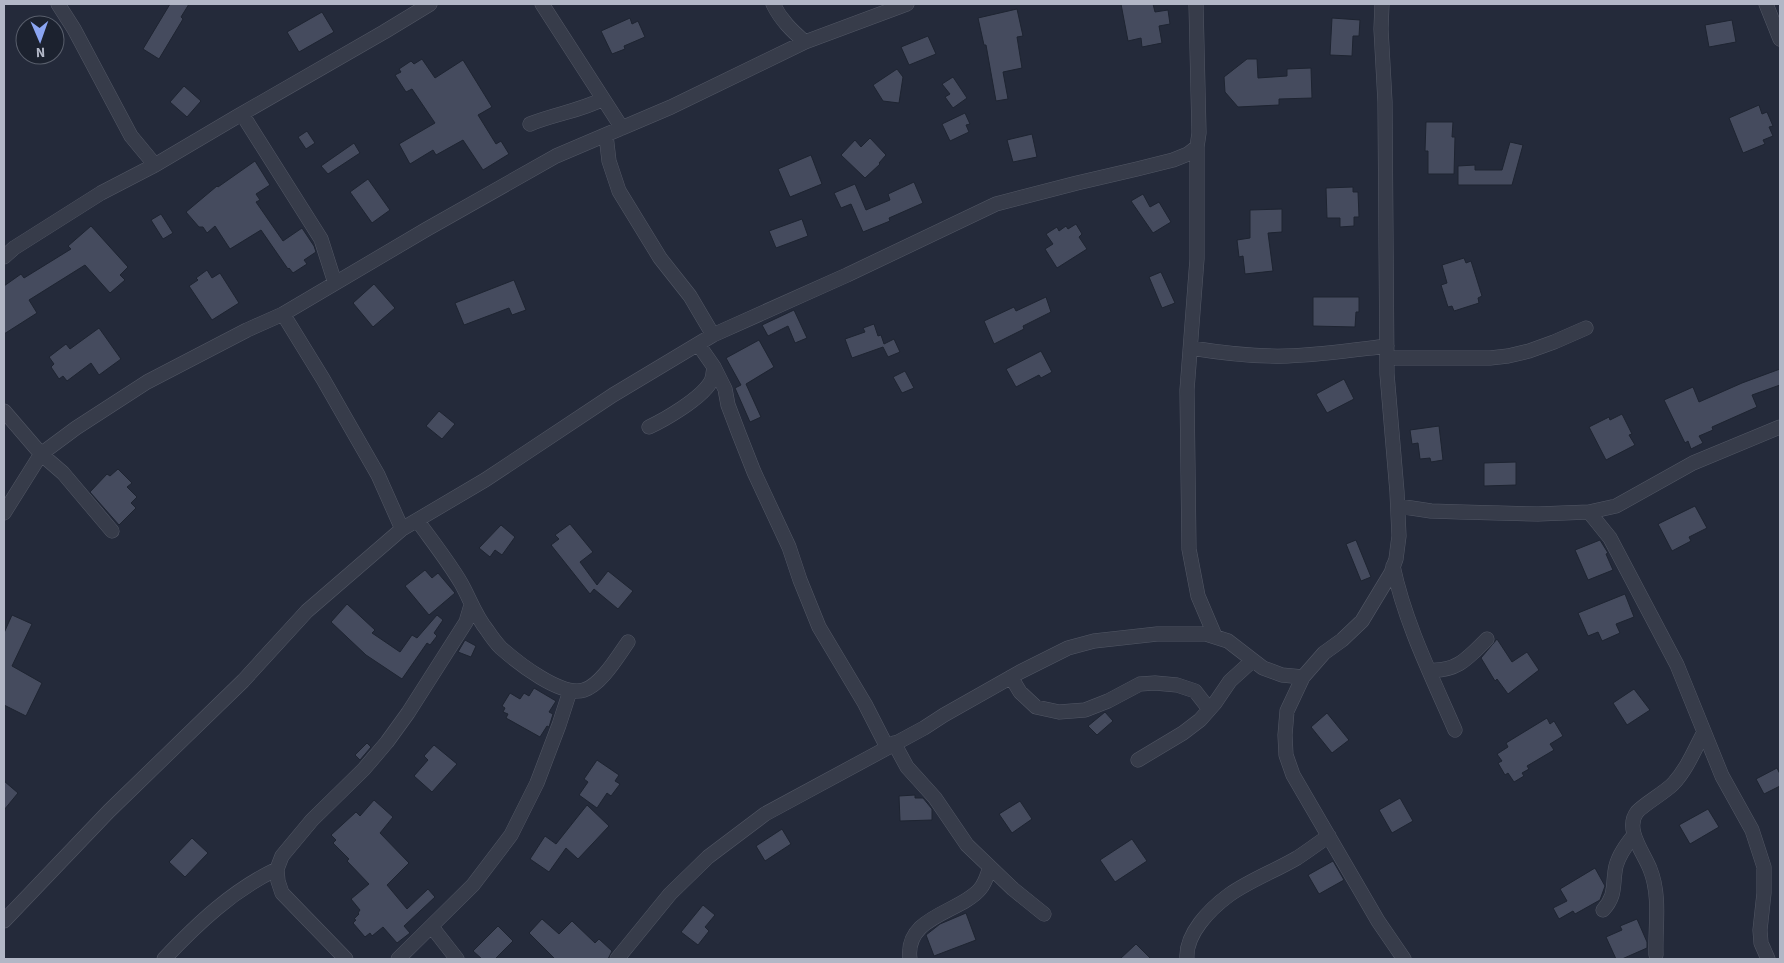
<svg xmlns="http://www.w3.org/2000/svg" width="1784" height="963" font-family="'Source Sans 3',sans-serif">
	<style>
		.building { fill: #454b5e; stroke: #1e2431 }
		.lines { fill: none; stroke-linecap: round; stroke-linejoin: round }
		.street-casing { stroke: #525765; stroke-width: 15 }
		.street { stroke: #373c4a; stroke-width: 14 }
	</style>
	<rect width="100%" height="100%" fill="#242a3a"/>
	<path class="building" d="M170,4H189L181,17L183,19L159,59L143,49Z
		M1121,4H1153L1155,12L1168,10L1170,24L1159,26L1162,43L1142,47L1141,38L1128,41Z
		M1017,9L1023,36L1017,37L1022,68L1003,72L1008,99L996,101L986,45H984L978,18Z
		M322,12L334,32L299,52L287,32Z
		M630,18L632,24L638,21L645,37L624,46L625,49L612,54L601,31Z
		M1332,18L1360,20L1359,36H1353L1352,56L1330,55Z
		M1732,20L1736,42L1709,47L1705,25Z
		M928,36L936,54L909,65L901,47Z
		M422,59L435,78L463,60L492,107L478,115L496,144L501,141L509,154L483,170L463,140L436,155L433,150L410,164L399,144L435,123L412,89L406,92L395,75L401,72L399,69L411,61L414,64Z
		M1247,59H1257L1258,78L1287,76V69L1311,68L1312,98L1279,99V105L1238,107L1225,92L1224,77Z
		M897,69L903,77L899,103L883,101L873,85Z
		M953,77L967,98L953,108L945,97L950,94L942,84Z
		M184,86L201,101L187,117L170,102Z
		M1759,105L1762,114L1767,112L1773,126L1769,127L1773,136L1763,140L1765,144L1743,153L1729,118Z
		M965,113L970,124L966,125L969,132L950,141L942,124Z
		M1426,122H1453L1452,137H1455L1454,174H1428V151H1425Z
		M307,131L315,143L306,149L298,137Z
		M1032,134L1037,157L1013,162L1007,140Z
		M870,138L886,155L879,163L880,164L865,178L841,155L855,140L861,147Z
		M1510,142L1523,145L1512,185H1458V166L1475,165V170H1502Z
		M354,143L360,153L328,174L321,166Z
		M811,155L822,184L790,197L778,169Z
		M255,161L270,185L256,194L260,200L256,202L283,241L302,228L314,246L316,252L304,260L307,264L293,273L289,268L288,269L261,230L230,249L215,226L207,233L203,227H199L186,212L217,186L218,187Z
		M368,179L390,210L372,223L350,192Z
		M914,182L923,203L889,218L890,221L863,232L851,204L841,208L834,193L855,184L866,210L890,200L888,194Z
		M1353,187V192H1358L1359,217H1354V226L1340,227V218H1327L1326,188Z
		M1143,194L1150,207L1159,202L1171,222L1153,233L1131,201Z
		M1282,209V232L1268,233L1273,271L1245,274L1243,256L1239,257L1237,240L1250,238V210Z
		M161,214L173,233L163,239L151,220Z
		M802,219L808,236L776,248L769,231Z
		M1076,224L1082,234L1079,237L1087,249L1057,268L1045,249L1053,244L1046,234L1057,227L1059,231L1066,226L1068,229Z
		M91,226L128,267L120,275L125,280L110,293L85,265L29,300L37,313L4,334V286L21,274L24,278L71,249L68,246Z
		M1464,258L1466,263L1471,261L1482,296L1478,298L1479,303L1454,311L1452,306L1448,307L1441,285L1447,283L1442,265Z
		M207,270L212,278L220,273L239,303L212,320L189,286L198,280L196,278Z
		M1161,272L1175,303L1162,308L1149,277Z
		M514,280L526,310L512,315L509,308L464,325L455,303Z
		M374,284L395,308L373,327L353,303Z
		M1046,297L1051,312L1023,326L1024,329L994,344L984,321L1014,307L1016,311Z
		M1313,297H1359V312H1356L1355,327L1313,326Z
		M794,310L807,338L795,343L788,326L768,336L762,325Z
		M874,324L878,336L881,335L884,344L894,339L900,352L888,357L883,347L852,358L845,339L865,332L863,328Z
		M99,328L121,359L99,375L91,363L67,381L63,376L59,379L51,367L54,364L49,357L66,344L70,349Z
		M759,340L774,367L746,384L761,417L750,422L735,388L741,385L726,358Z
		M1041,351L1052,372L1041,378L1039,375L1016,387L1006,369Z
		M1780,369V385L1752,395L1757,407L1712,427L1713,430L1699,436L1703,443L1691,449L1688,441L1685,443L1664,400L1693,387L1699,402L1742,383Z
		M905,371L914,388L902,393L893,377Z
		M1344,379L1354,399L1327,413L1316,394Z
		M439,411L455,424L442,439L426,426Z
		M1622,414L1632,434L1629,435L1635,445L1606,460L1589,427L1609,417L1610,420Z
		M1439,426L1443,460L1431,462L1430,458L1420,459L1418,443L1412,444L1410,430Z
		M1516,462V485L1484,486V463Z
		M118,469L132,483L127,487L137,497L131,503L136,508L119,525L90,492L107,474L110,476Z
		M1695,506L1707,528L1689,537L1691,541L1672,551L1658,524Z
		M570,524L593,552L580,562L597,585L608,571L633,591L618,609L594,589L590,594L551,545L559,539L555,535Z
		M501,525L515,537L502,555L495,550L490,557L479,548Z
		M1356,540L1371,577L1361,581L1346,544Z
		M1600,540L1608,553L1606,554L1613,570L1588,580L1575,550Z
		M425,570L432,578L438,573L455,593L429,615L405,586Z
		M1625,594L1634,617L1616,624L1620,633L1602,641L1598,632L1588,636L1578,613Z
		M347,604L375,630L372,633L400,652L412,635L417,638L437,615L443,620L434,633L437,636L430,645L427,643L402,679L366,655L331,622Z
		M12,615L32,624L12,666L42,683L26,716L4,705V633Z
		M1497,639L1512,662L1527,652L1539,670L1508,694L1497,679L1495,681L1481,658Z
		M465,640L476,646L471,657L458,652Z
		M534,688L556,701L549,712L553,714L549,727L547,726L540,737L506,718L508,714L503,712L505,708L502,706L510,693L520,699L524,693L529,696Z
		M1634,689L1650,710L1627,725L1613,703Z
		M1105,712L1113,721L1097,735L1088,726Z
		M1327,713L1349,740L1332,753L1311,727Z
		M1547,718L1550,724L1554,721L1563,736L1550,744L1554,750L1527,766L1529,769L1522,773L1524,776L1514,782L1508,773L1505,775L1498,763L1502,761L1497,754L1508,747L1506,743Z
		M367,743L371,747L360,760L355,755Z
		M434,745L457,764L432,792L414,776L428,760L424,756Z
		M597,760L619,775L615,781L620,784L611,796L607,793L597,808L579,795L588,782L584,779Z
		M1777,768L1780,774V786L1764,794L1756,779Z
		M4,781L18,793L4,810Z
		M915,795V798H923L932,809V820L900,821L899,796Z
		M1400,798L1413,821L1392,833L1379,810Z
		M374,800L393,817L380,833L409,863L387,885L407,909L428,889L435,897L404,926L410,933L397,943L383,927L372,936L370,933L365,937L353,923L356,920L354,919L359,914L358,913L360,910L351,899L369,884L347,861L349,859L333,843L336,840L331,835L356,812L360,816Z
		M1020,801L1032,819L1012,833L999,814Z
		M587,805L609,826L578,859L566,848L549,872L530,859L545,836L556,844Z
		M1708,809L1719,827L1690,844L1679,825Z
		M782,829L791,844L765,861L756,846Z
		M192,838L208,853L185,877L169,862Z
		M1132,839L1147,861L1115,882L1100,860Z
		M1333,861L1344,880L1319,894L1308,875Z
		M1595,868L1605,886L1600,900L1575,914L1573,911L1559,919L1553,908L1567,901L1560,889Z
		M703,905L715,915L705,927L709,931L698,945L681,932Z
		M966,913L976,940L934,956L926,935L940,924Z
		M542,919L559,934L572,921L595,943L599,939L612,951L608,959H555L529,933Z
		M1637,919L1647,942V948L1622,959H1616L1606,937L1622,930L1620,926Z
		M498,926L513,941L495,959H482L473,951Z
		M1136,944L1151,959H1120Z"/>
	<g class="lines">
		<defs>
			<path id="street" d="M58,4L74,29L131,136L155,165
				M542,4L622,128
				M773,4C781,20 791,30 805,42
				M1382,4L1381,29L1385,102L1387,374L1397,492L1399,536L1396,559L1391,573L1362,621L1342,640L1324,653L1303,677L1287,711L1285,735L1286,755L1293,775L1378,921L1404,959
				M1766,4L1780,39
				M242,114L321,239L335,283
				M530,124C554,114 580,111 603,99
				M606,135L609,161L619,191L660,258L690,296L713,335
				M1197,147V259L1187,390L1189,549L1198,596L1215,636
				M4,257L14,248L101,193L155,165L238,116L384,32L430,4
				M283,314L323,379L378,475L402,529
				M698,344L714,367L725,389L728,405L739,434L754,472L789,547L800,580L819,627L865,704L887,747
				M1191,348C1222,353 1255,357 1287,356C1321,355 1354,350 1387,346
				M1387,358H1490L1508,356L1529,351L1554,342L1586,328
				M4,411L41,454L63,473L112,531
				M649,427C666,419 700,399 710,383C713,379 713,372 714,367
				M1398,506L1431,511L1461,512L1538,514L1589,512L1616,506L1693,463L1780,427
				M1589,512L1610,538L1677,665L1722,776L1752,830L1764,867V893L1760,930L1761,943L1768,959
				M4,513L41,454L76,428L147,382L247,330L283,314L427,229L556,156L671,107L805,42L907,4
				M417,520C432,541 448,561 461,583C470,599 475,615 487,630C491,636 496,643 501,648C518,663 561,697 584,690C601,685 618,656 628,642
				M1393,566C1405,623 1432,677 1455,730
				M1429,670C1457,672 1468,658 1487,639
				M1011,677L1020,692L1036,707L1059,712L1085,710L1108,701L1140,684L1155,683L1177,685L1195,691L1209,709
				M894,743L907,767L935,798L967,845L1013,889L1044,914
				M1138,760L1183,733L1200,720L1215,703L1230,681L1252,661
				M1603,910C1617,895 1612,884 1616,866C1619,854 1627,844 1634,835
				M4,921L109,811L243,681L307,611L402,529L485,480L613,395L713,335L847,275L996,204L1077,183L1137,169L1173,160L1188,154L1197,147L1199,133L1196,4
				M432,927L457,959
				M1656,955C1655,927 1661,896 1650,869C1644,853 1624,829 1637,812C1644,804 1664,793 1673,784C1687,769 1695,749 1704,732
				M164,959C198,923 233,890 277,869
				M346,959L282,893L278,881L277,869L282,856L312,820L364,769L387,742L408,713L466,622L471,605
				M398,959L473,885L511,835L537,783L559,725L570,691
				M617,959L670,894L708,857L765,814L924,728L944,715L1020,672L1068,648L1094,641L1157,634H1206L1228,641L1263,668L1282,675L1303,677
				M910,959C904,916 960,913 980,889C986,882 987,875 990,867
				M1187,959C1185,934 1210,909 1229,895C1250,880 1275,871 1297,858C1308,851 1318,843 1329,836"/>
		</defs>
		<use href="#street" class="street-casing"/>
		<use href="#street" class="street"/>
	</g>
	<rect width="1784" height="963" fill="none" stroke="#b2b7c6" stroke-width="10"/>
	<g transform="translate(40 40) rotate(178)"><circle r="24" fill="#1c222f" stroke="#585e6b"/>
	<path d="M0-4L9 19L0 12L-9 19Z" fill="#8ba5f2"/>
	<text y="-8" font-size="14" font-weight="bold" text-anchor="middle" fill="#b2b7c6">N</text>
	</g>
</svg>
